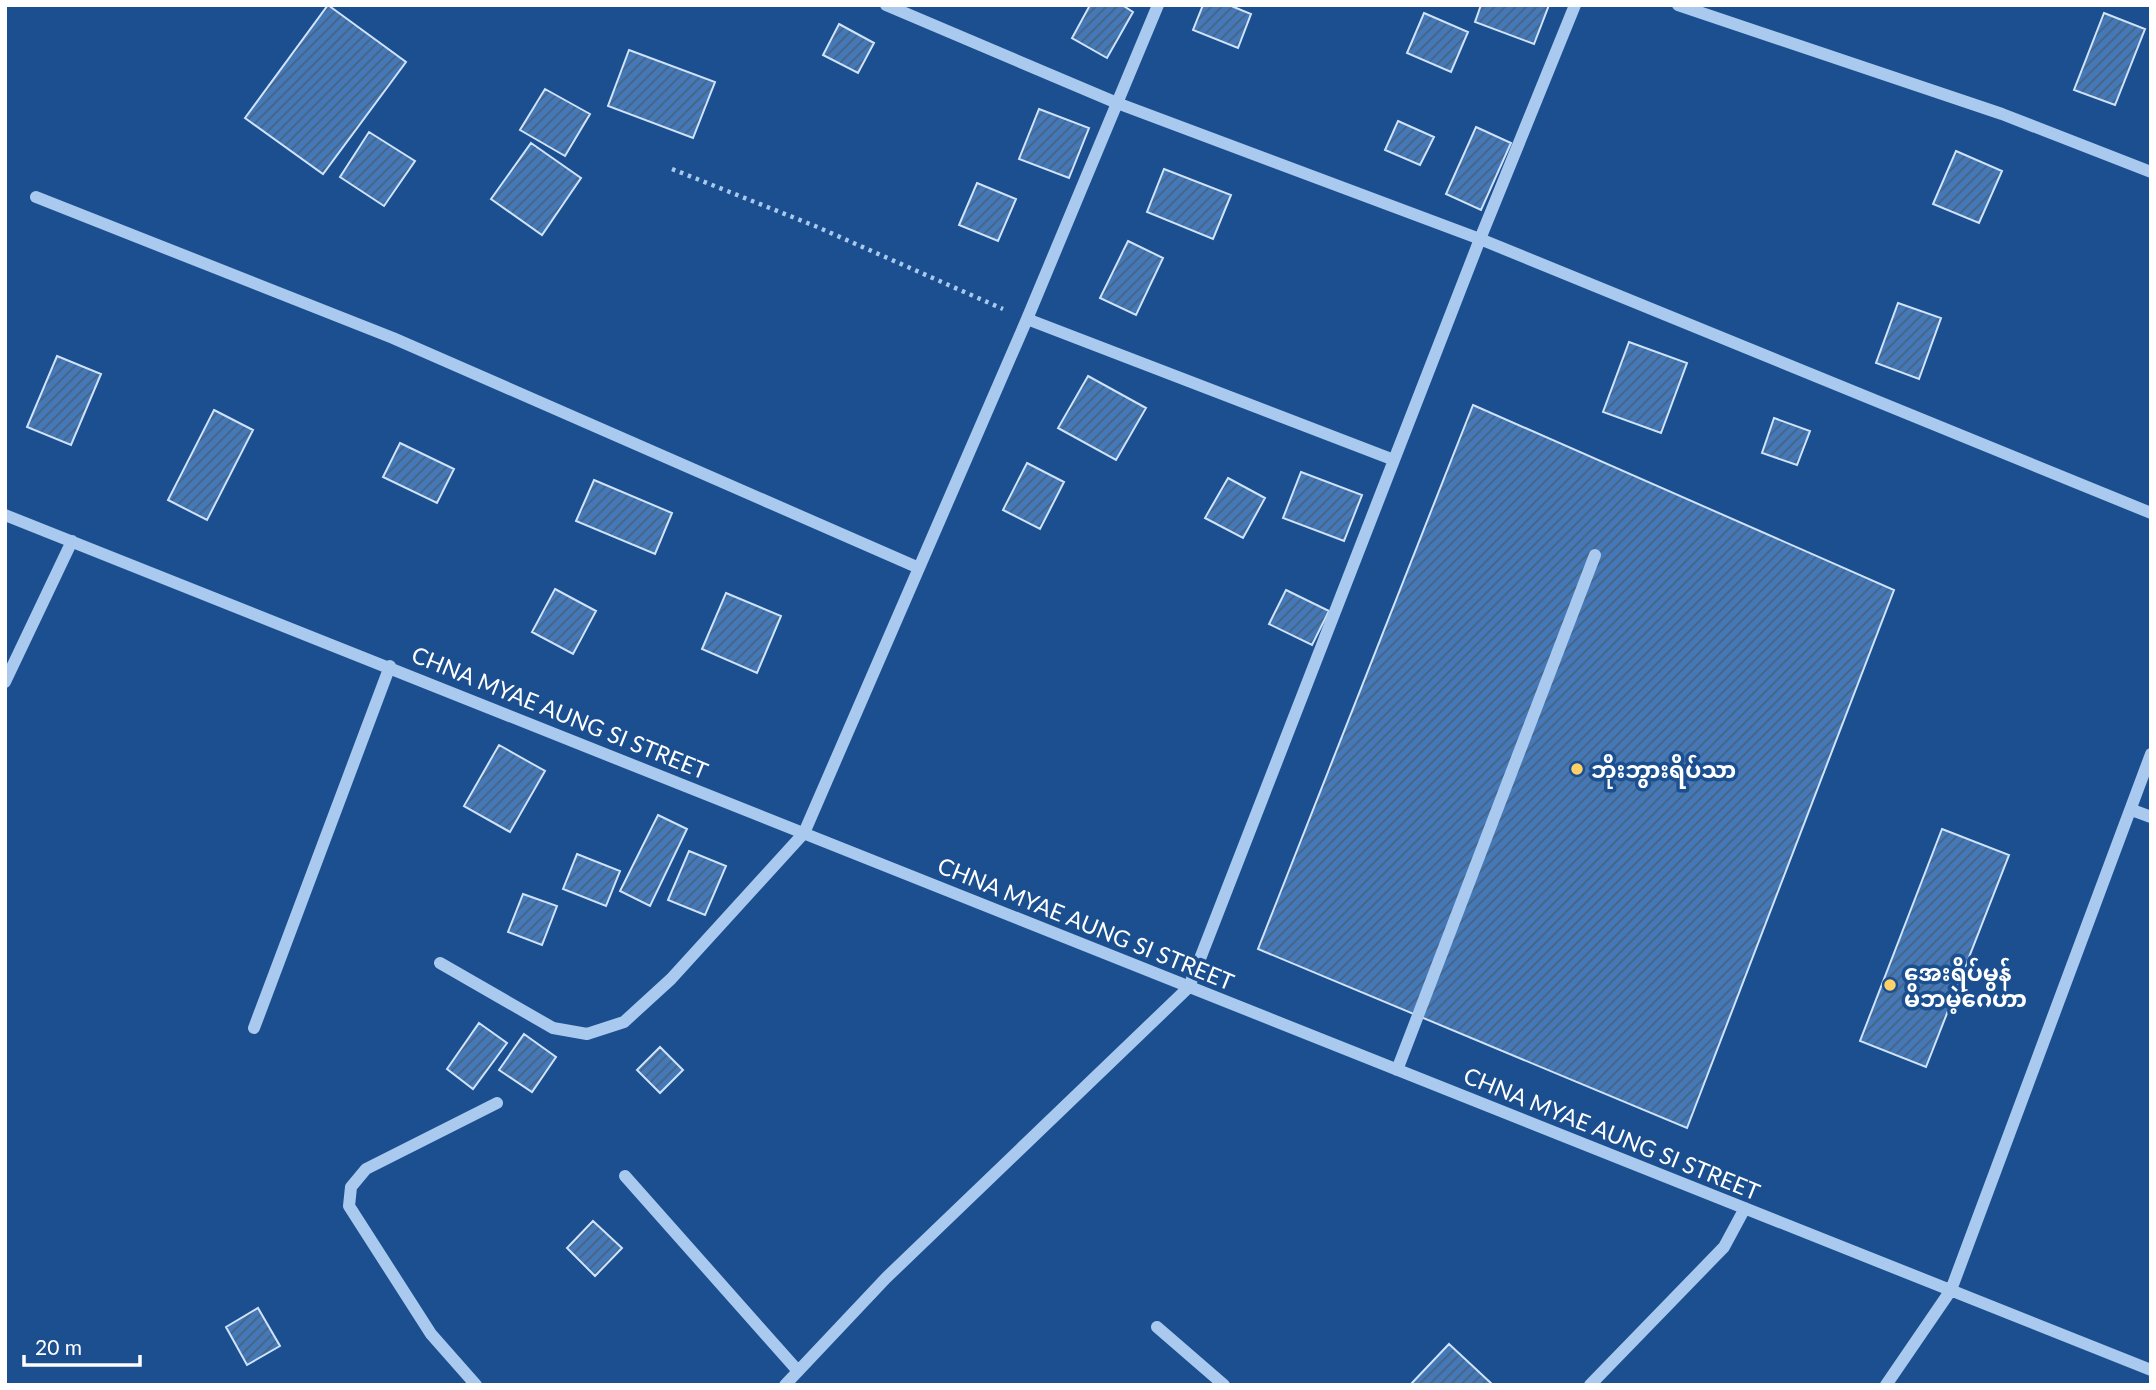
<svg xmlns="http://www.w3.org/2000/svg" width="2156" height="1390" font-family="Lato,'Noto Sans Myanmar',sans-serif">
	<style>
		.building { fill: url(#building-hatch); stroke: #cfe3fa; stroke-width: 2 }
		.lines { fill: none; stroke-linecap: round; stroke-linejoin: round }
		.path { stroke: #a9c9ee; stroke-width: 4.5; stroke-dasharray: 3.5 5; stroke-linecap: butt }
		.minor { stroke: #a9c9ee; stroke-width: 12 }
		.poi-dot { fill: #ffd166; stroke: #1b4f8f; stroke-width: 2.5 }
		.labels { text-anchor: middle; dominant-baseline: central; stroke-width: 7; stroke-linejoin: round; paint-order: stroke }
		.street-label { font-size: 23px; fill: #fff; stroke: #1b4f8f }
		.poi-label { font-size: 23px; font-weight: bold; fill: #fff; stroke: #1b4f8f; text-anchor: start }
	</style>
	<defs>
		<pattern id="building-hatch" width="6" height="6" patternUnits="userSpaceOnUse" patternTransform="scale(1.75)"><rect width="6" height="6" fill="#4478b7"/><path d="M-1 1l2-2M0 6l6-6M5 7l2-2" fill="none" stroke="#486282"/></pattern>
	</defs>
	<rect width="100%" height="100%" fill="#1b4f8f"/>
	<path class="building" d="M328,5L406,62L323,174L245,118Z
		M1090,5H1122L1133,12L1107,58L1072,38Z
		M1203,5H1229L1251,14L1238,48L1193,30Z
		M1481,5H1549L1534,44L1475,22Z
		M1424,13L1468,32L1451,72L1407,53Z
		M2104,13L2145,29L2115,105L2074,90Z
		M839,24L874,43L858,73L823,55Z
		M629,50L715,82L693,138L608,106Z
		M545,89L590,114L565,156L520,130Z
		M1039,109L1089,128L1069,178L1019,159Z
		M1398,121L1434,137L1420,165L1385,150Z
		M1476,127L1511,143L1481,210L1446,194Z
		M369,132L415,161L384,206L340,177Z
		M531,143L581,178L542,235L491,199Z
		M1956,151L2002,171L1979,223L1933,204Z
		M1164,169L1231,195L1213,239L1147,212Z
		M977,183L1016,199L998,241L959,225Z
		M1128,241L1163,258L1136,315L1100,298Z
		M1898,303L1941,318L1919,379L1876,363Z
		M1629,342L1687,363L1661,433L1603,412Z
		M57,356L101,374L71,445L27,427Z
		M1088,376L1146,408L1116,460L1058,428Z
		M1473,405L1894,590L1687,1128L1258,949Z
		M214,410L253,430L207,520L168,500Z
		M1774,418L1810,431L1797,465L1762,453Z
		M400,443L454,469L437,503L383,477Z
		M1027,463L1064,482L1040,529L1003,510Z
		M1301,472L1362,495L1344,541L1283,518Z
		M1228,478L1265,498L1243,538L1205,518Z
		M594,480L672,513L655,554L576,521Z
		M555,589L596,611L573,654L532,632Z
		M1286,590L1329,611L1312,645L1269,624Z
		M726,593L781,616L757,673L702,649Z
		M499,745L545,771L510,832L464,806Z
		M658,815L687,829L650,906L620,891Z
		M1942,829L2009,855L1926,1067L1860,1041Z
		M689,851L726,866L705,915L668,900Z
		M577,854L620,871L606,906L563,889Z
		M523,894L557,906L542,945L508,932Z
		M479,1023L507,1043L473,1089L447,1069Z
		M524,1034L556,1057L532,1092L499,1070Z
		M660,1047L683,1070L660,1093L637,1070Z
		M593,1221L622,1248L595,1276L567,1248Z
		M258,1308L280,1346L247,1365L226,1327Z
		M1449,1344L1493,1385H1410Z"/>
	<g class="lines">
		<path class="path" d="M672,169L815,226L1003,309"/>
		<path class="minor" d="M886,5L1117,103L1480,239L1575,5
			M1678,5L2002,114L2151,172
			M36,197L393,338L919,568
			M1027,319L1394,460
			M5,515L2151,1370
			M5,682L72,541
			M2132,810L2151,817
			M440,963L553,1028L587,1034L624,1022L671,979L804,833L1027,319L1158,5
			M254,1028L390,666
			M1397,1070L1595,555
			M625,1176L798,1371
			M1157,1327L1224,1385
			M476,1385L431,1334L349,1206L351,1187L366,1169L497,1103
			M785,1385L886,1278L1189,987L1480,239L2151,513
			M1590,1385L1724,1247L1745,1208
			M1886,1385L1951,1290L2151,754"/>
	</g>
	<g class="poi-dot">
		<circle cx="1577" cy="769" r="7"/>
		<circle cx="1890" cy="985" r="7"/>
	</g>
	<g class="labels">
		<g class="street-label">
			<text transform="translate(560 712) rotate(22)">CHNA MYAE AUNG SI STREET</text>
			<text transform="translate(1086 923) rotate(22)">CHNA MYAE AUNG SI STREET</text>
			<text transform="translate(1612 1133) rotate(22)">CHNA MYAE AUNG SI STREET</text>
		</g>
		<g class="poi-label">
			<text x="1591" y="769">ဘိုးဘွားရိပ်သာ</text>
			<text x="1904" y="972">အေးရိပ်မွန်<tspan x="1904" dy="26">မိဘမဲ့ဂေဟာ</tspan></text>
		</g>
	</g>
	<rect width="2156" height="1390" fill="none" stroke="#ffffff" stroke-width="14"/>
	<path d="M24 1355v10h116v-10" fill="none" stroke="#ffffff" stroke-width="3.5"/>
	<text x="35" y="1355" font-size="21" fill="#ffffff" stroke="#1b4f8f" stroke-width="5" paint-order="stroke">20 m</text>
</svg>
